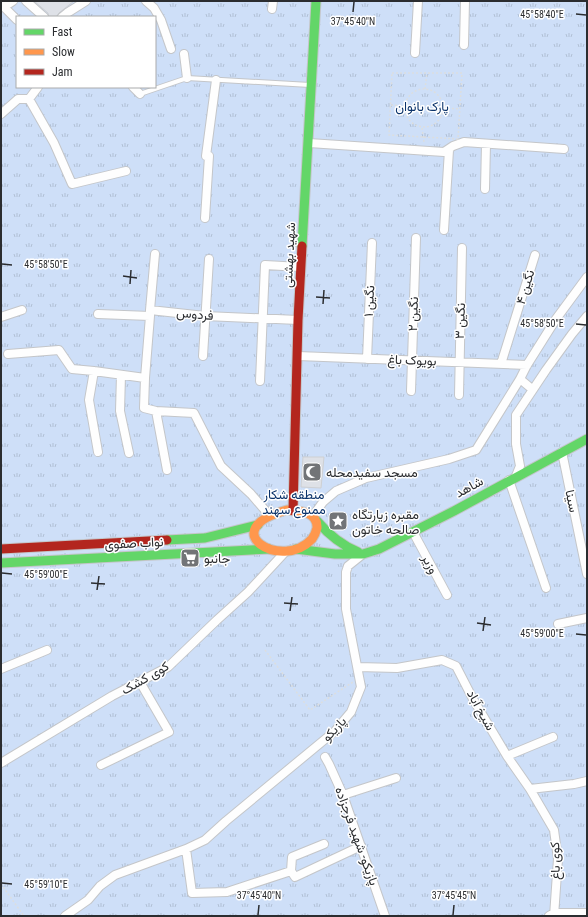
<svg xmlns="http://www.w3.org/2000/svg" width="588" height="917" font-family="'Roboto Condensed',Vazirmatn,sans-serif">
	<style>
		.park { fill: url(#park-tufts); fill-rule: evenodd }
		.building { fill: #dee1e7; stroke: #ced0d3 }
		.lines { fill: none; stroke-linecap: round; stroke-linejoin: round }
		.lane-casing { stroke: #c4c6c9; stroke-width: 6 }
		.street-casing { stroke: #c4c6c9; stroke-width: 10 }
		.fast-casing { stroke: #c4c6c9; stroke-width: 11 }
		.slow-casing { stroke: #c4c6c9; stroke-width: 11 }
		.jam-casing { stroke: #c4c6c9; stroke-width: 11 }
		.path { stroke: #dcdedf; stroke-width: 1.5; stroke-dasharray: 2 2; stroke-linecap: butt }
		.lane { stroke: #fefefe; stroke-width: 4 }
		.street { stroke: #fefefe; stroke-width: 8 }
		.fast { stroke: #63d668; stroke-width: 9 }
		.slow { stroke: #ff974d; stroke-width: 9 }
		.jam { stroke: #b3261e; stroke-width: 9 }
		.ticks { fill: none; stroke: #2b2d30; stroke-width: 1.5 }
		.labels { text-anchor: middle; dominant-baseline: central; stroke-width: 3; stroke-linejoin: round; paint-order: stroke }
		.park-label { font-size: 13px; fill: #0b336b; stroke: #fff }
		.street-label { font-size: 13px; fill: #2b2d30; stroke: #fff }
		.poi-label { font-size: 13px; fill: #2b2d30; stroke: #fff; text-anchor: start }
		.ticks-label { font-size: 10px; text-anchor: middle; fill: #2b2d30; stroke: #fff; stroke-width: 3; stroke-linejoin: round; paint-order: stroke }
	</style>
	<defs>
		<pattern id="park-tufts" width="24" height="20" patternUnits="userSpaceOnUse"><rect width="24" height="20" fill="#cedff8"/><path d="M3 7l-1-3M5 7V3M7 7l1-3M15 17l-1-3M17 17v-4M19 17l1-3" fill="none" stroke="#b1c0d5"/></pattern>
	</defs>
	<rect width="100%" height="100%" fill="#f6f8fb"/>
	<path class="park" d="M1,1H587V916H1ZM17,17H155V87H17Z"/>
	<path class="building" d="M34,1H74L59,13L56,17H49L48,13Z
		M303,457H324L321,488L301,487Z"/>
	<g class="lines">
		<defs>
			<path id="lane" d="M140,94L187,78L310,85"/>
			<path id="street" d="M26,1L44,17
				M146,1L154,8L161,20L171,49
				M1,3L4,7L13,1
				M4,7L17,20
				M272,9L273,1
				M62,17L67,13L86,1
				M464,45L465,1
				M415,53L418,1
				M184,54L187,78
				M38,87L29,99L54,143L72,184L126,171
				M133,87L140,94
				M1,114L18,99H29
				M309,143L444,152L453,146L464,142L564,149
				M485,189L486,144
				M205,218L209,156H206L216,80
				M444,230L449,150
				M150,310L155,254
				M98,314L150,316V310L205,316L298,320
				M1,317L22,310
				M8,354L59,350L72,369L94,371L145,378L150,316
				M203,356L209,259
				M298,356L527,365
				M367,359L372,243
				M501,364L535,255
				M94,371L89,400L98,452
				M121,375L120,411L129,453
				M145,378L144,408L156,411L194,413L221,466L251,494L270,516
				M520,379L532,389
				M260,381L265,265L301,267
				M411,391L416,238
				M459,395L462,248
				M156,411L167,470
				M562,452L587,574
				M516,476L520,466L516,444V415L546,370L572,334L587,316
				M509,480L546,588
				M313,516L323,502L336,491L366,478L449,459L476,450L520,379L527,365L556,319L587,277
				M413,532L447,595
				M558,624L587,618
				M358,667L397,668L442,660L456,666L473,699L507,756L530,789L574,784L587,781
				M1,669L47,650
				M507,756L553,737
				M325,757L329,764L343,795L385,916
				M1,763L112,696L168,667L217,620L248,592L286,551
				M101,765L169,732L140,682
				M530,789L554,830L558,859L554,916
				M343,795L396,778
				M186,849L205,840L226,821L335,731L351,712L361,687L346,609V572L348,566L363,554
				M291,871L295,877L361,846
				M65,916L88,900L100,886L115,875L186,849L192,893L227,892L291,871L292,857L324,844
				M549,916L554,913H587"/>
			<path id="fast" d="M302,246L316,1
				M317,521C329,535 341,545 358,552
				M167,540L205,538L258,525
				M296,549L335,554H363L379,549L454,511L587,439
				M1,563L269,549"/>
			<path id="slow" d="M287,510C299,511 318,511 317,528C316,532 315,535 312,539C282,572 213,530 287,510Z"/>
			<path id="jam" d="M293,511L298,320L302,246
				M1,549L167,540"/>
		</defs>
		<use href="#lane" class="lane-casing"/>
		<use href="#street" class="street-casing"/>
		<use href="#fast" class="fast-casing"/>
		<use href="#slow" class="slow-casing"/>
		<use href="#jam" class="jam-casing"/>
		<path class="path" d="M392,73H462L458,139L389,135Z
			M405 108a19 19 0 1 1 38 0a19 19 0 1 1-38 0Z
			M425,89L427,73
			M391,105L405,106
			M444,108L460,109
			M422,128L424,142
			M265,650L310,710L353,682
			M1,884L24,916"/>
		<use href="#lane" class="lane"/>
		<use href="#street" class="street"/>
		<use href="#fast" class="fast"/>
		<use href="#slow" class="slow"/>
		<use href="#jam" class="jam"/>
	</g>
	<path class="ticks" d="M353,12L354,2M576,14L586,15M2,264L12,265M123,276L137,278M130,284L131,270M316,297L330,298M323,304L324,290M576,324L586,325M2,573L12,574M91,583L105,584M97,590L99,576M284,603L298,604M290,611L292,597M477,623L491,625M483,631L485,617M576,634L586,635M2,883L12,884M258,915L259,905M453,915L454,905"/>
	<defs>
		<symbol id="mosque-square" viewBox="-11 -11 22 22"><rect x="-9" y="-9" width="18" height="18" rx="4" fill="#727477" stroke="#fff"/><path d="M3.5-4.9A6 6 0 1 0 3.5 4.9A5 5 0 1 1 3.5-4.9Z" fill="#fff"/></symbol>
		<symbol id="sight-square" viewBox="-11 -11 22 22"><rect x="-9" y="-9" width="18" height="18" rx="4" fill="#727477" stroke="#fff"/><path d="M0-6L1.8-2.2L6-1.7L2.9 1.2L3.7 5.4L0 3.3L-3.7 5.4L-2.9 1.2L-6-1.7L-1.8-2.2Z" fill="#fff"/></symbol>
		<symbol id="supermarket-square" viewBox="-11 -11 22 22"><rect x="-9" y="-9" width="18" height="18" rx="4" fill="#727477" stroke="#fff"/><path d="M-6-5.5h2.5l.6 2H6L4.5 2H-2.5L-4.4-4H-6ZM-1.5 3.2a1.3 1.3 0 1 0 .1 0ZM3 3.2a1.3 1.3 0 1 0 .1 0Z" fill="#fff"/></symbol>
	</defs>
	<g fill-rule="evenodd">
		<use href="#mosque-square" x="301" y="461" width="22" height="22"/>
		<use href="#sight-square" x="327" y="510" width="22" height="22"/>
		<use href="#supermarket-square" x="179" y="547" width="22" height="22"/>
	</g>
	<g class="labels">
		<g class="park-label">
			<text x="422" y="106">پارک بانوان</text>
			<text x="294" y="494">منطقه شکار<tspan x="294" dy="15">ممنوع سهند</tspan></text>
		</g>
		<g class="street-label">
			<text transform="translate(289 255) rotate(-87)">شهید بهشتی</text>
			<text transform="translate(525 287) rotate(-73)">نگین ۴</text>
			<text transform="translate(369 301) rotate(-87)">نگین ۱</text>
			<text transform="translate(195 314) rotate(5)">فردوس</text>
			<text transform="translate(413 314) rotate(-88)">نگین ۲</text>
			<text transform="translate(460 321) rotate(-88)">نگین ۳</text>
			<text transform="translate(412 360) rotate(2)">بویوک باغ</text>
			<text transform="translate(469 487) rotate(-29)">شاهد</text>
			<text transform="translate(572 501) rotate(78)">سینا</text>
			<text transform="translate(134 543) rotate(-3)">نواب صفوی</text>
			<text transform="translate(430 564) rotate(62)">وزیر</text>
			<text transform="translate(145 678) rotate(-30)">کوی کشک</text>
			<text transform="translate(481 710) rotate(61)">شیخ آباد</text>
			<text transform="translate(334 729) rotate(-46)">پازیکو</text>
			<text transform="translate(357 836) rotate(70)">پازیکو- شهید فرجزاده</text>
			<text transform="translate(555 861) rotate(-91)">کوی باغ</text>
		</g>
		<g class="poi-label">
			<text x="326" y="472">مسجد سفیدمحله</text>
			<text x="352" y="514">مقبره زیارتگاه<tspan x="352" dy="15">صالحه خاتون</tspan></text>
			<text x="204" y="558">جانبو</text>
		</g>
	</g>
	<g class="ticks-label">
		<text x="542" y="18">45°58'40"E</text>
		<text x="353" y="25">37°45'40"N</text>
		<text x="46" y="268">45°58'50"E</text>
		<text x="542" y="327">45°58'50"E</text>
		<text x="46" y="578">45°59'00"E</text>
		<text x="542" y="637">45°59'00"E</text>
		<text x="46" y="888">45°59'10"E</text>
		<text x="259" y="899">37°45'40"N</text>
		<text x="454" y="899">37°45'45"N</text>
	</g>
	<rect width="588" height="917" fill="none" stroke="#2b2d30" stroke-width="4"/>
	<rect x="16" y="16" width="140" height="72" fill="#ffffff" stroke="#aaabac"/>
	<rect x="24" y="29" width="20" height="6" fill="#63d668" stroke="#aaabac"/>
	<text x="52" y="36" font-size="12" fill="#2b2d30">Fast</text>
	<rect x="24" y="49" width="20" height="6" fill="#ff974d" stroke="#aaabac"/>
	<text x="52" y="56" font-size="12" fill="#2b2d30">Slow</text>
	<rect x="24" y="69" width="20" height="6" fill="#b3261e" stroke="#aaabac"/>
	<text x="52" y="76" font-size="12" fill="#2b2d30">Jam</text>
</svg>
